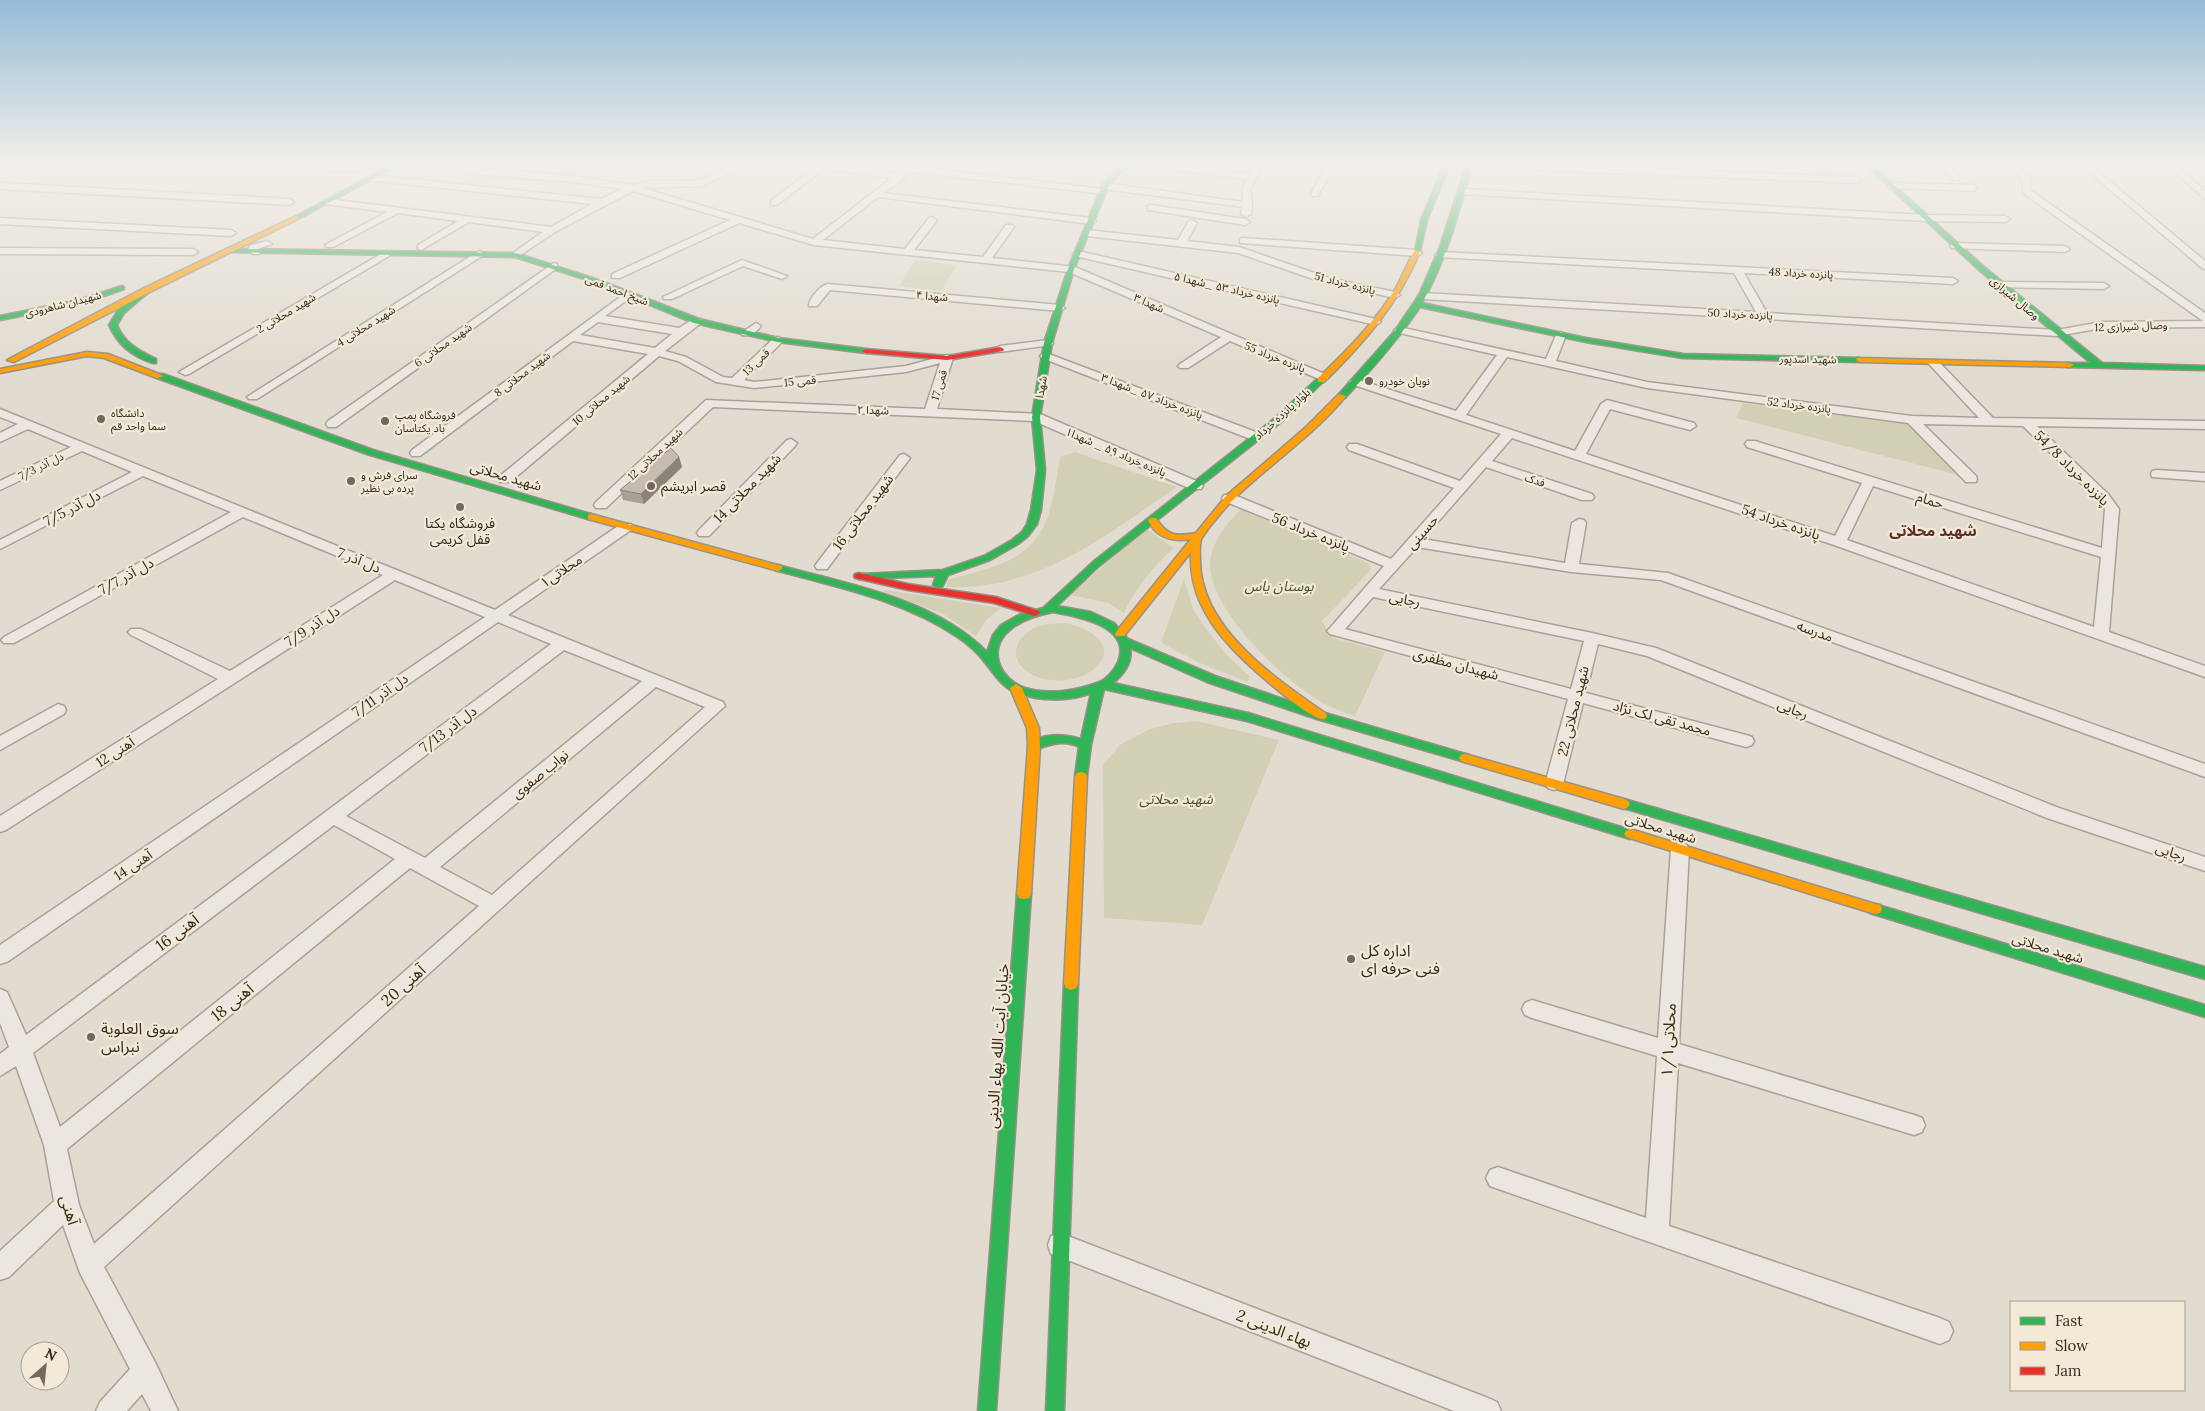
<svg xmlns="http://www.w3.org/2000/svg" width="2205" height="1411" font-family="Lora,'Noto Sans Arabic',serif">
	<style>
		.green { fill: #d2d0b4 }
		.lines { fill: none; stroke-linecap: round; stroke-linejoin: round }
		.street-casing { stroke: #a8a198; stroke-width: 3 }
		.fast-casing { stroke: #979188; stroke-width: 3 }
		.slow-casing { stroke: #979188; stroke-width: 3 }
		.jam-casing { stroke: #979188; stroke-width: 3 }
		.street { fill: #ebe7e0; fill-rule: evenodd }
		.fast { fill: #30b455; fill-rule: evenodd }
		.slow { fill: #ff9f0a; fill-rule: evenodd }
		.jam { fill: #e5322d; fill-rule: evenodd }
		.wall { fill: #a9a198 }
		.shaded-wall { fill: #8a837c }
		.building { fill: #c5bbb1; stroke: #8a837c }
		.poi-dot { fill: #72685e; stroke: #f2e9d7; stroke-width: 2 }
		.labels { text-anchor: middle; dominant-baseline: central; stroke-width: 4.5; stroke-linejoin: round; paint-order: stroke }
		.far-street-label { font-size: 11px; fill: #362a21; stroke: #f2e9d7 }
		.far-poi-label { font-size: 11px; fill: #362a21; stroke: #f2e9d7; text-anchor: start }
		.street-label { font-size: 14px; fill: #362a21; stroke: #f2e9d7 }
		.poi-label { font-size: 14px; fill: #362a21; stroke: #f2e9d7; text-anchor: start }
		.park-label { font-size: 14px; font-style: italic; fill: #485029; stroke: #f2e9d7 }
		.neighbourhood-label { font-size: 15px; font-weight: bold; fill: #5e2e24; stroke: #f2e9d7 }
		.near-street-label { font-size: 16px; fill: #362a21; stroke: #f2e9d7 }
		.near-poi-label { font-size: 16px; fill: #362a21; stroke: #f2e9d7; text-anchor: start }
	</style>
	<rect width="100%" height="100%" fill="#e2dcd0"/>
	<path class="green" d="M915,260L957,265L941,291L899,286Z
		M1743,403L1910,424L1962,476L1736,418Z
		M1075,452L1177,487C1105,536 1038,591 946,587L948,580C965,574 983,571 1000,564C1051,545 1052,503 1060,457Z
		M1241,509L1368,563L1371,567L1370,571L1322,621L1333,638L1385,652L1355,716C1345,712 1333,709 1323,703C1285,682 1210,611 1210,565C1210,544 1227,523 1241,509Z
		M1147,529L1174,548C1154,566 1135,588 1124,613L1108,603L1069,595Z
		M1184,579L1193,609L1207,630L1225,653L1250,677L1248,682L1202,664L1163,644L1162,640Z
		M885,590L1001,608L986,620L976,636L943,614L883,591Z
		M1066,623C1092,628 1123,649 1090,672C1072,684 1037,684 1022,667C1007,651 1022,632 1039,626C1048,624 1057,623 1066,623Z
		M1197,721L1279,740L1202,925L1104,918L1103,765L1121,744L1150,729L1174,723Z"/>
	<g class="lines">
		<defs>
			<path id="street" d="M277,165C292,165 351,162 360,169L356,172L281,168Z
				M452,165L573,176L632,185L652,181L701,180L734,165H745L703,186L643,188L813,239L892,178L824,169L777,205H771V201L815,167L812,165H835L898,174L910,165H919L917,167L1102,189L1106,192L1105,194L912,172L884,193L1091,218L1096,221L1091,224L878,197L823,240L905,249L929,218L932,217L937,220L914,250L983,257L1006,225H1012L1014,227L992,258L1075,267L1327,375L1329,377L1327,379H1319L1230,341L1188,368H1180L1178,366L1180,364L1221,337L1069,272L814,245L739,223L620,278H612V274L730,220L633,191L555,232L516,258L511,255L513,253L543,232L469,222L421,250L418,249V245L458,221L398,213L333,247H327L325,245L387,212L325,204V200L328,199L551,227L592,204L368,180L367,178L371,175L601,199L622,189L573,182L474,174Z
				M1103,165H1125L1127,167L1123,170Z
				M1151,165H1176L1250,174L1255,165H1263L1250,189L1252,205L1251,214L1246,217L1241,214L1243,207L1105,189L1101,186L1105,183L1243,202L1242,189L1247,179L1155,168Z
				M1326,165H1334L1318,196H1312L1311,194Z
				M1484,165H1552L1857,177L1861,180L1857,183L1488,168Z
				M1940,165H1949L1959,176V180H1953Z
				M2007,165H2016L2030,177V190L2205,313V327L2102,328L2057,336L1423,299L1418,296L1423,293L1756,312L1734,273L1437,257L1435,255L1440,252L1953,278L1958,281L1953,284L1744,273L1767,313L2057,330L2102,322L2203,321L2023,193V180Z
				M2081,165H2090L2205,261V269L2202,268Z
				M2164,165C2182,165 2192,179 2205,191V199L2177,174Z
				M0,183L290,199L294,202L290,205L0,189Z
				M1892,183L1974,185L1978,188L1974,191L1889,188L1888,186Z
				M1463,189L1925,215L2005,216L2010,219L2005,222L1925,221L1460,194V190Z
				M1151,205L1245,219L1250,222L1245,225L1148,210V206Z
				M0,218L231,230L236,233L231,236L0,224Z
				M1192,220L1197,223L1187,241L1239,247L1329,278L1395,292L1400,295L1395,298L1322,282L1238,253L1087,236L1082,233L1087,230L1178,240L1189,221Z
				M1243,238L1417,250L1422,253L1417,256L1240,243V239Z
				M267,241L272,244L258,249L261,252L259,254H253L247,250L251,245Z
				M1955,243L2065,246L2070,249L2065,252L1952,248L1950,246Z
				M0,248L193,249L198,252L193,255L0,254Z
				M386,251L389,252V256L189,374L185,375L179,372Z
				M479,251L482,252V256L257,399H249L247,397Z
				M1078,251L1376,319L1381,322L1376,325L1075,256L1073,254Z
				M742,260L787,276L782,279L743,266L672,299H664L663,297Z
				M554,263L557,264V268L336,427H328L326,424L328,421Z
				M1999,282L2104,283L2109,286L2104,289L1995,287L1994,285Z
				M827,284L1060,305L1065,308L1060,311L830,290L817,306H809C808,300 820,286 827,284Z
				M627,292L631,293V297L605,316L679,328L693,319H701L702,321L701,323L665,351L686,357L723,377L732,378L774,338L778,337L783,340L782,342L744,380L754,382L906,366L947,355L953,358L937,409L1040,414L1201,483L1203,486L1201,489H1191L1034,421L713,407L606,508H596L594,505L596,502L706,400L925,409L940,363L906,372L754,388L716,382L678,361L659,356L510,482H500L499,479L500,476L648,354L573,341L420,456H412L410,453L412,450ZM598,322L672,334L655,348L580,335Z
				M756,323L761,326C757,332 749,337 742,335L741,333Z
				M1399,327L1546,359L1556,335L1561,332L1566,335L1556,361L1647,382L1912,416L1979,418L1930,365L1928,363L1930,361H1938L1993,418L2205,421V429L2037,426L2108,494L2119,509L2109,632L2205,666V677L1834,545L1512,438L1492,461L1592,494L1594,497L1592,500H1582L1486,467L1423,539L1565,563L1572,523L1579,519L1584,520L1586,523L1579,564L1668,573L2205,764V777L1661,580L1571,572L1417,547L1379,589L1592,633L1656,648L2059,808L2205,857V871L2047,818L1647,656L1598,644L1586,693L1746,735L1752,737L1754,741L1752,745L1746,747L1583,703L1563,784L1560,788L1554,790L1548,788L1545,784L1568,699L1330,634L1327,631L1330,628L1384,566L1224,501L1222,498L1224,495H1234L1391,559L1454,488L1349,450L1347,447L1349,444H1357L1460,481L1501,434L1351,384L1349,382L1351,380H1359L1456,411L1497,355L1395,332L1394,330ZM1507,357L1647,388L1908,423L1966,482H1976L1977,479L1976,476L1923,424L2023,426L2098,500L2105,509L2102,548L1755,441H1747L1745,444L1747,447L1862,483L1835,536L1586,454L1610,409L1690,430L1696,426L1694,423L1607,400L1601,404L1575,451L1466,415ZM1873,486L2101,557L2094,627L1847,540ZM1373,597L1584,641L1571,689L1345,629Z
				M1048,340L1053,343L1052,345L1000,352L994,349L1000,346Z
				M1046,353L1261,434L1263,437L1261,440H1253L1042,358L1040,356L1042,354Z
				M0,409L495,610L621,524H631L633,527L631,530L508,615L723,702L725,706L104,1267L155,1362L178,1411H151L142,1394L127,1411H96L100,1402L130,1369L80,1273L63,1225L9,1277L0,1280V1251L54,1201L44,1145L16,1066L0,1076V1054L9,1047L0,1023V989L7,992L26,1035L551,644L498,622L7,962L0,964V945L485,617L395,580L6,830L0,832V816L218,679L131,635L128,632L131,629H141L230,671L383,575L243,517L14,643H4L1,640L4,637L231,512L143,476L0,549V540L132,472L82,451L0,490V481L71,447L28,429L0,442V433L18,424L0,417ZM564,650L642,681L425,858L346,816ZM656,687L705,707L492,895L440,867ZM334,825L395,859L60,1127L33,1053ZM410,868L479,906L94,1244L79,1205L67,1149Z
				M791,439L797,443L795,446L709,536H699L697,533L699,530L787,440Z
				M904,454L910,458L827,569H817L815,566L817,563L900,455Z
				M2157,470L2205,473V481L2152,477L2151,474L2152,471Z
				M58,704L64,706L66,710L64,714L0,750V736Z
				M1680,842L1686,844L1689,849L1679,1044L1914,1115L1922,1118L1925,1125L1922,1132L1914,1135L1678,1063L1669,1226L1940,1318L1949,1322L1953,1331L1949,1340L1940,1344L1490,1186L1486,1178L1490,1170L1498,1167L1646,1218L1657,1056L1532,1018L1525,1015L1522,1009L1525,1003L1532,1000L1658,1038L1671,849L1674,844Z
				M1060,1233L1488,1398L1497,1402L1501,1411H1454L1060,1257L1051,1254L1048,1245L1051,1236Z"/>
			<path id="fast" d="M391,165H399L298,219L293,218Z
				M1122,165H1128L1108,187L1074,269L1052,343L1040,417L1045,470L1041,510L1037,524L1028,536L1018,544L990,560L948,575L942,587L938,588L933,585L936,576L858,579L857,577L858,575L862,574L943,570L984,556L1012,540L1022,532L1027,524L1031,510L1037,470L1032,417L1044,343L1068,269L1102,186Z
				M1444,165H1450L1427,220L1420,251L1415,252L1421,220Z
				M1466,165H1472C1459,212 1446,260 1422,303L1586,338L1683,354L1860,358L1864,360L1860,362L1683,358L1586,342L1420,307C1398,340 1372,369 1345,398H1339V394L1394,332L1419,295L1440,247Z
				M1866,165H1872L1984,267L2102,363L2205,366V370L2067,367V363H2091L1979,270Z
				M231,249L516,253L601,281L699,319L778,338L866,349L870,351L866,353L778,342L694,323L597,283L515,257L229,252V250Z
				M122,286L124,287V289L81,304L0,320V316L79,300Z
				M144,288L151,290L124,313L117,325C124,343 139,351 156,359V363H153C133,357 117,344 109,325L118,310Z
				M157,374H163L373,450L594,515L596,517L591,520L588,519L367,454L157,378Z
				M1318,378L1325,380L1281,422L1099,566L1057,606L1091,612L1114,623L1128,639L1215,676L1325,713L1469,755L1471,758L1469,761L1465,762L1317,719L1207,682L1130,648C1133,663 1124,674 1113,683L1248,713L1634,831L1636,834L1634,837L1630,839L1247,721L1104,689L1091,745L1087,776L1085,779H1077L1075,776L1079,747C1062,739 1050,745 1034,750L1028,746C1039,732 1065,734 1081,739L1091,693C1069,702 1039,701 1017,693C1002,687 996,676 987,665C979,654 967,643 956,636C903,600 836,587 775,570L773,568L778,565L781,566C852,585 934,599 987,652L993,635L1001,625L1019,615L1043,608L1093,562L1275,418ZM1053,612C1076,616 1133,626 1118,662C1114,671 1106,680 1097,683C1075,691 1048,695 1025,688C999,679 986,648 1011,629C1023,619 1038,615 1053,612Z
				M1624,799L2205,967V979L1620,807L1618,804L1620,801Z
				M1024,889L1029,890L1031,894L996,1411H978L1017,894L1019,890Z
				M1875,904L2205,1005V1017L1870,913L1868,909L1870,905Z
				M1071,978L1076,980L1078,984L1064,1411H1046L1064,984L1066,980Z"/>
			<path id="slow" d="M296,216L298,217V219L150,292L14,362L7,360L144,288Z
				M1415,250L1420,251C1399,303 1364,343 1324,382H1318V378C1347,351 1375,322 1396,288C1403,275 1408,262 1415,250Z
				M87,352L108,354L164,376L157,378L104,358L87,356L0,373V369Z
				M1857,358L2070,363L2074,365L2070,367L1860,362L1856,360Z
				M1339,394L1346,396C1314,435 1270,464 1234,499C1228,504 1202,535 1201,540C1199,546 1200,554 1200,560C1200,628 1275,678 1325,713L1327,716L1325,719C1311,723 1241,659 1229,645C1218,633 1208,619 1201,604C1193,587 1190,571 1191,552L1124,636H1116L1115,634L1116,632L1191,539C1172,542 1156,538 1148,520L1150,518H1156C1167,536 1176,537 1196,533L1226,496L1305,428Z
				M591,514L781,566L783,568L778,571L775,570L588,519V515Z
				M1016,684L1022,688L1039,728L1040,746L1031,894L1029,898L1024,899L1019,898L1017,894L1028,746L1027,728L1010,688Z
				M1465,754L1624,799L1628,801L1630,804L1628,807L1624,809L1461,761L1459,758L1461,755Z
				M1081,772L1085,773L1087,776L1078,984L1076,988L1071,990L1066,988L1064,984L1075,776L1077,773Z
				M1630,829L1875,904L1880,905L1882,909L1880,913L1875,914L1626,837L1624,834L1626,831Z"/>
			<path id="jam" d="M1000,347L1004,349L1003,351L947,360L866,353L862,351L866,349L947,356Z
				M859,573L908,584L996,597L1039,611L1040,613L1035,616L994,603L908,590L855,578L854,576L855,574Z"/>
		</defs>
		<use href="#street" class="street-casing"/>
		<use href="#fast" class="fast-casing"/>
		<use href="#slow" class="slow-casing"/>
		<use href="#jam" class="jam-casing"/>
		<use href="#street" class="street"/>
		<use href="#fast" class="fast"/>
		<use href="#slow" class="slow"/>
		<use href="#jam" class="jam"/>
	</g>
	<path class="wall" d="M679,457L682,467L644,504L623,500L620,490Z"/>
	<path class="shaded-wall" d="M679,457L682,467L644,504L641,494Z"/>
	<path class="building" d="M671,448L679,457L641,494L620,490Z"/>
	<linearGradient id="sky" x2="0" y2="1"><stop stop-color="#95bcd7"/><stop offset="0.45" stop-color="#f2efea"/><stop offset="1" stop-color="#f2efea" stop-opacity="0"/></linearGradient>
	<rect width="2205" height="363" fill="url(#sky)"/>
	<g class="poi-dot">
		<circle cx="1369" cy="381" r="5"/>
		<circle cx="101" cy="419" r="5"/>
		<circle cx="385" cy="421" r="5"/>
		<circle cx="351" cy="481" r="5"/>
		<circle cx="651" cy="486" r="5"/>
		<circle cx="460" cy="507" r="5"/>
		<circle cx="1351" cy="959" r="5"/>
		<circle cx="91" cy="1037" r="5"/>
	</g>
	<g class="labels">
		<g class="far-street-label">
			<text transform="translate(1801 273) rotate(3)">پانزده خرداد 48</text>
			<text transform="translate(1345 283) rotate(14)">پانزده خرداد 51</text>
			<text transform="translate(1227 288) rotate(13)">پانزده خرداد ۵۳ _شهدا ۵</text>
			<text transform="translate(617 290) rotate(21)">شیخ احمد قمی</text>
			<text transform="translate(932 296) rotate(5)">شهدا ۴</text>
			<text transform="translate(2015 298) rotate(40)">وصال شیرازی</text>
			<text transform="translate(1149 303) rotate(24)">شهدا ۳</text>
			<text transform="translate(63 304) rotate(-14)">شهیدان شاهرودی</text>
			<text transform="translate(286 313) rotate(-31)">شهید محلاتی 2</text>
			<text transform="translate(1740 314) rotate(3)">پانزده خرداد 50</text>
			<text transform="translate(366 326) rotate(-32)">شهید محلاتی 4</text>
			<text transform="translate(2131 326) rotate(-2)">وصال شیرازی 12</text>
			<text transform="translate(443 345) rotate(-35)">شهید محلاتی 6</text>
			<text transform="translate(1275 357) rotate(22)">پانزده خرداد 55</text>
			<text transform="translate(1808 359) rotate(1)">شهید اسدپور</text>
			<text transform="translate(756 362) rotate(-44)">قمی 13</text>
			<text transform="translate(522 374) rotate(-37)">شهید محلاتی 8</text>
			<text transform="translate(800 381) rotate(-5)">قمی 15</text>
			<text transform="translate(939 385) rotate(-73)">قمی 17</text>
			<text transform="translate(1041 387) rotate(-80)">شهدا</text>
			<text transform="translate(1152 396) rotate(21)">پانزده خرداد ۵۷ _شهدا ۳</text>
			<text transform="translate(601 400) rotate(-40)">شهید محلاتی 10</text>
			<text transform="translate(1799 405) rotate(7)">پانزده خرداد 52</text>
			<text transform="translate(873 410) rotate(2)">شهدا ۲</text>
			<text transform="translate(1282 414) rotate(-42)">بلوار پانزده خرداد</text>
			<text transform="translate(1116 452) rotate(23)">پانزده خرداد ۵۹ _ شهدا۱</text>
			<text transform="translate(655 454) rotate(-43)">شهید محلاتی 12</text>
			<text transform="translate(41 466) rotate(-26)">دل آذر 7/3</text>
			<text transform="translate(1535 480) rotate(19)">فدک</text>
		</g>
		<g class="far-poi-label">
			<text x="1379" y="381">نویان خودرو</text>
			<text x="111" y="413">دانشگاه<tspan x="111" dy="13">سما واحد قم</tspan></text>
			<text x="395" y="415">فروشگاه پمپ<tspan x="395" dy="13">باد یکتاسان</tspan></text>
			<text x="361" y="475">سرای فرش و<tspan x="361" dy="13">پرده بی نظیر</tspan></text>
		</g>
		<g class="street-label">
			<text transform="translate(2072 468) rotate(45)">پانزده خرداد 54/8</text>
			<text transform="translate(506 476) rotate(16)">شهید محلاتی</text>
			<text transform="translate(747 488) rotate(-46)">شهید محلاتی 14</text>
			<text transform="translate(1930 500) rotate(17)">حمام</text>
			<text transform="translate(72 508) rotate(-27)">دل آذر 7/5</text>
			<text transform="translate(863 512) rotate(-53)">شهید محلاتی 16</text>
			<text transform="translate(1781 522) rotate(19)">پانزده خرداد 54</text>
			<text transform="translate(1311 532) rotate(22)">پانزده خرداد 56</text>
			<text transform="translate(1422 532) rotate(-49)">حسینی</text>
			<text transform="translate(359 560) rotate(22)">دل آذر 7</text>
			<text transform="translate(561 571) rotate(-34)">محلاتی۱</text>
			<text transform="translate(126 576) rotate(-29)">دل آذر 7/7</text>
			<text transform="translate(1405 599) rotate(12)">رجایی</text>
			<text transform="translate(312 626) rotate(-33)">دل آذر 7/9</text>
			<text transform="translate(1815 631) rotate(20)">مدرسه</text>
			<text transform="translate(1456 664) rotate(15)">شهیدان مظفری</text>
			<text transform="translate(380 695) rotate(-35)">دل آذر 7/11</text>
			<text transform="translate(1793 709) rotate(22)">رجایی</text>
			<text transform="translate(1573 711) rotate(-76)">شهید محلاتی 22</text>
			<text transform="translate(1662 718) rotate(15)">محمد تقی لک نژاد</text>
			<text transform="translate(448 729) rotate(-37)">دل آذر 7/13</text>
			<text transform="translate(115 752) rotate(-33)">آهنی 12</text>
			<text transform="translate(540 774) rotate(-39)">نواب صفوی</text>
			<text transform="translate(1661 828) rotate(17)">شهید محلاتی</text>
			<text transform="translate(2171 852) rotate(19)">رجایی</text>
			<text transform="translate(133 865) rotate(-34)">آهنی 14</text>
			<text transform="translate(2048 948) rotate(17)">شهید محلاتی</text>
		</g>
		<g class="poi-label">
			<text x="661" y="486">قصر ابریشم</text>
			<text x="460" y="523" text-anchor="middle">فروشگاه یکتا<tspan x="460" dy="16">قفل کریمی</tspan></text>
		</g>
		<g class="park-label">
			<text x="1279" y="586">بوستان یاس</text>
			<text x="1176" y="799">شهید محلاتی</text>
		</g>
		<g class="neighbourhood-label">
			<text x="1933" y="530">شهید محلاتی</text>
		</g>
		<g class="near-street-label">
			<text transform="translate(177 932) rotate(-37)">آهنی 16</text>
			<text transform="translate(403 985) rotate(-42)">آهنی 20</text>
			<text transform="translate(232 1002) rotate(-39)">آهنی 18</text>
			<text transform="translate(1668 1040) rotate(-87)">محلاتی۱/۱</text>
			<text transform="translate(997 1046) rotate(-86)">خیابان آیت الله بهاء الدینی</text>
			<text transform="translate(70 1210) rotate(73)">آهنی</text>
			<text transform="translate(1274 1328) rotate(21)">بهاء الدینی 2</text>
		</g>
		<g class="near-poi-label">
			<text x="1361" y="950">اداره کل<tspan x="1361" dy="18">فنی حرفه ای</tspan></text>
			<text x="101" y="1028">سوق العلوية<tspan x="101" dy="18">نبراس</tspan></text>
		</g>
	</g>
	<rect x="2010" y="1301" width="175" height="90" fill="#f2e9d7" stroke="#a79d8e"/>
	<rect x="2020" y="1317" width="25" height="8" fill="#30b455" stroke="#a79d8e"/>
	<text x="2055" y="1326" font-size="15" fill="#362a21">Fast</text>
	<rect x="2020" y="1342" width="25" height="8" fill="#ff9f0a" stroke="#a79d8e"/>
	<text x="2055" y="1351" font-size="15" fill="#362a21">Slow</text>
	<rect x="2020" y="1367" width="25" height="8" fill="#e5322d" stroke="#a79d8e"/>
	<text x="2055" y="1376" font-size="15" fill="#362a21">Jam</text>
	<g transform="translate(45 1366) rotate(27)"><circle r="24" fill="#f2e9d7" stroke="#a79d8e"/>
	<path d="M0-4L9 19L0 12L-9 19Z" fill="#72685e"/>
	<text y="-8" font-size="14" font-weight="bold" text-anchor="middle" fill="#362a21">N</text>
	</g>
</svg>
